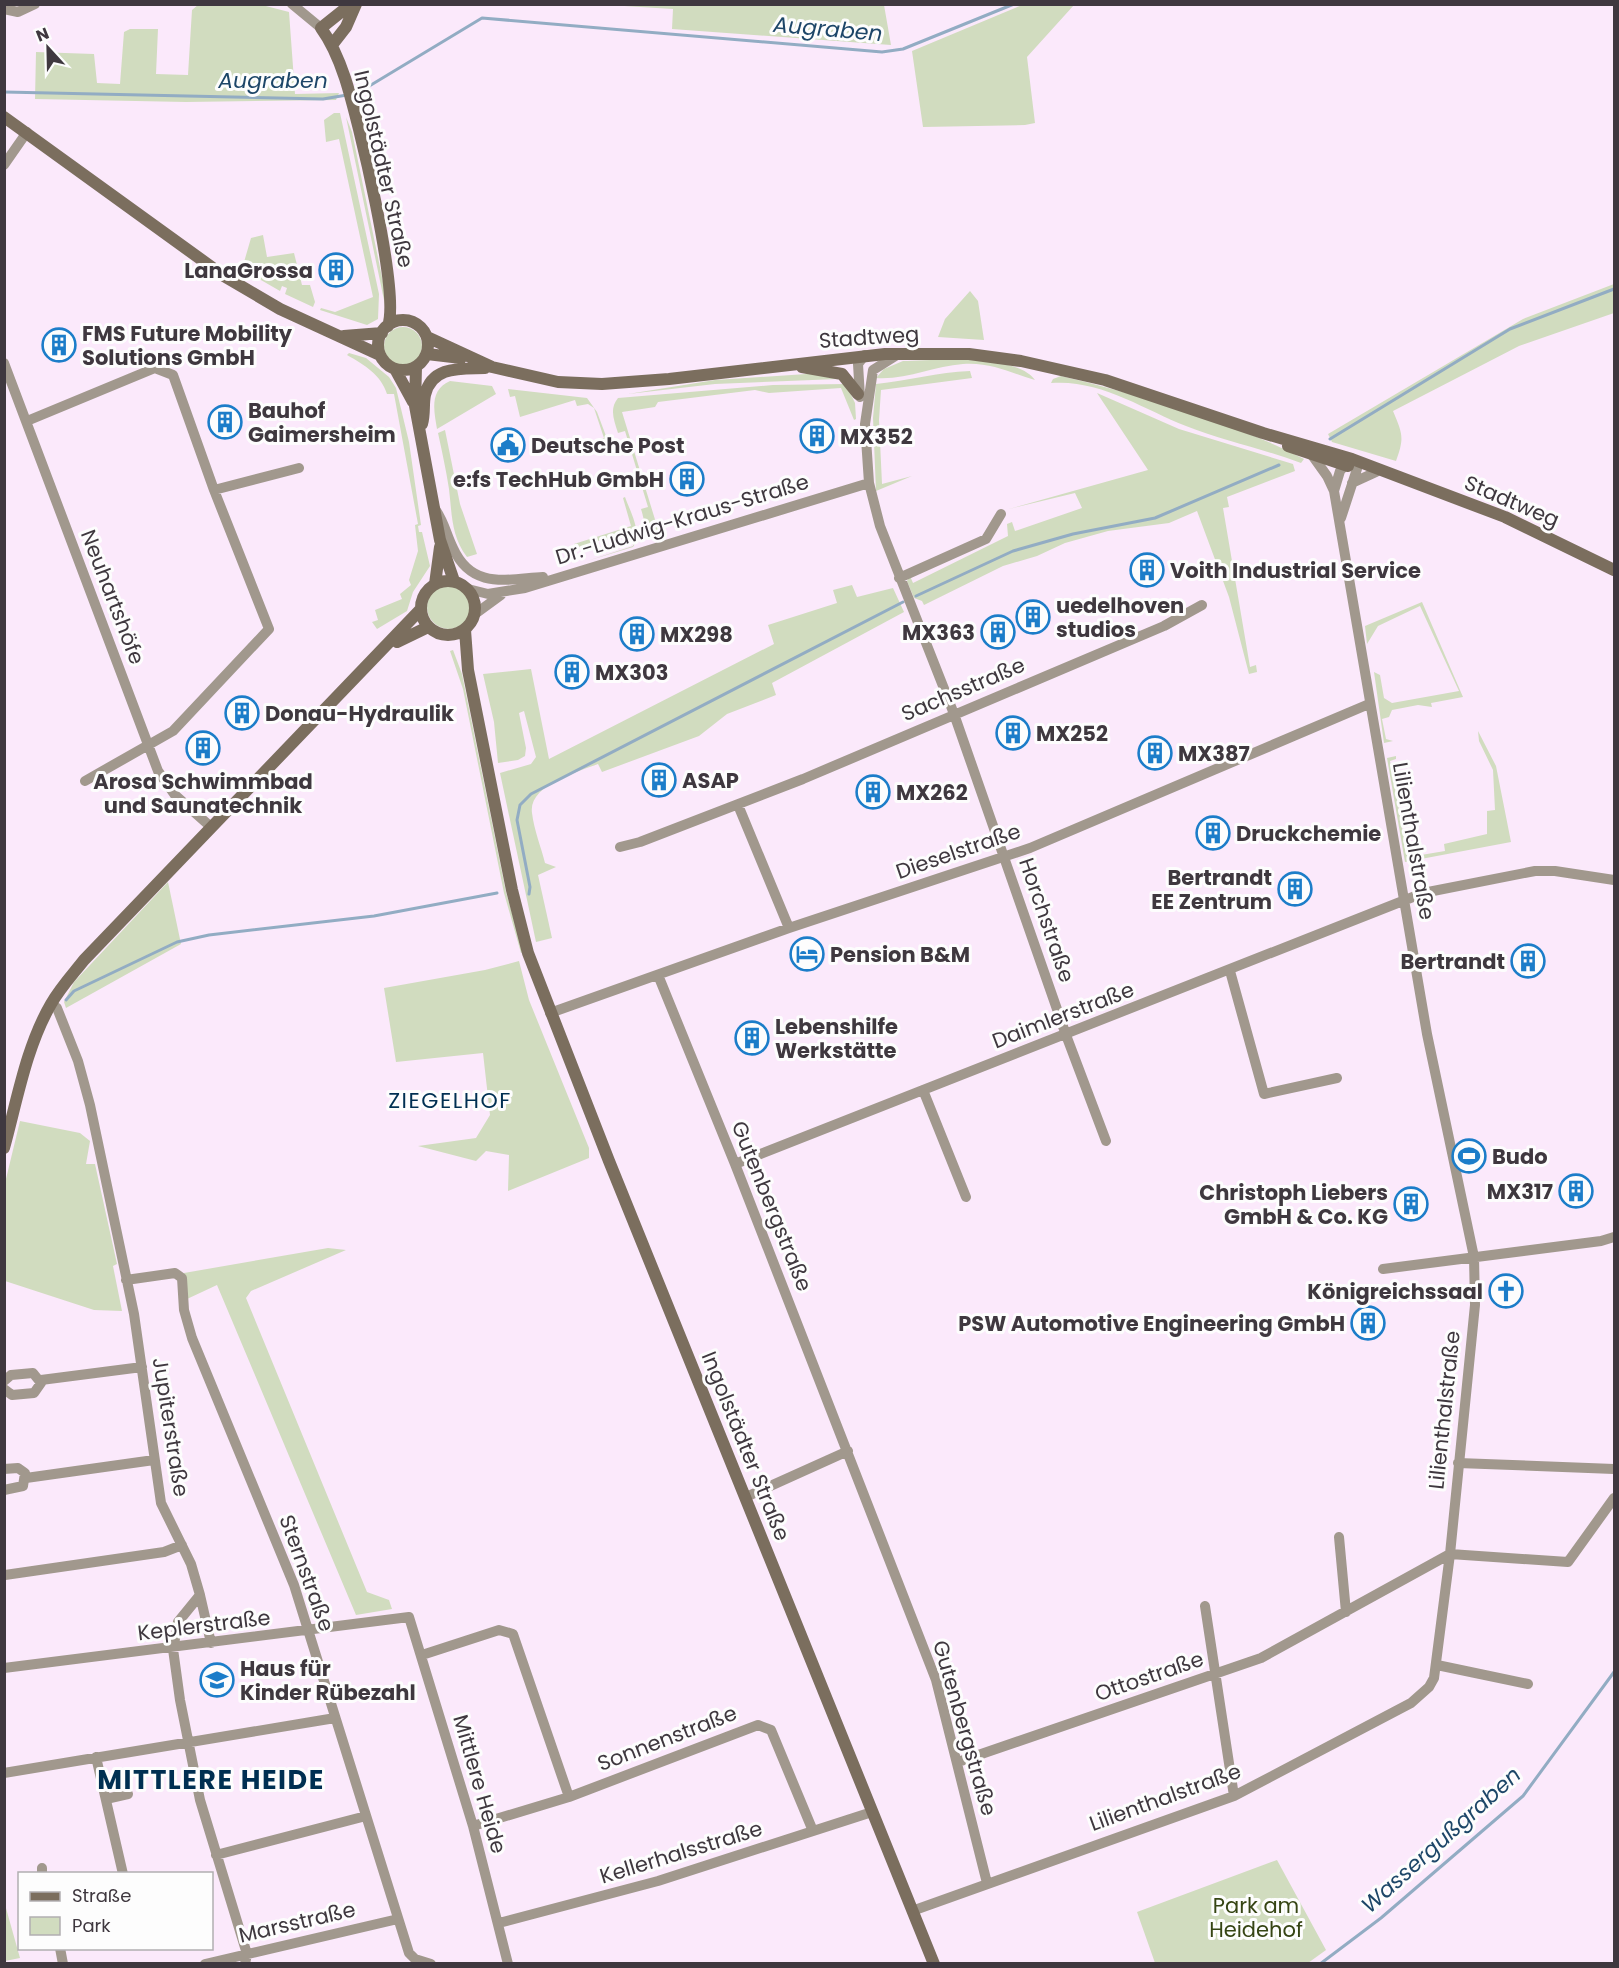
<svg xmlns="http://www.w3.org/2000/svg" width="1619" height="1968" font-family="Poppins,sans-serif">
	<style>
		.green { fill: #d1dcbf }
		.lines { fill: none; stroke-linecap: round; stroke-linejoin: round }
		.stream { stroke: #92acc3; stroke-width: 3 }
		.street { stroke: #a1988d; stroke-width: 10 }
		.secondary { stroke: #7b6e5e; stroke-width: 12 }
		.labels { text-anchor: middle; dominant-baseline: central; stroke-width: 6; stroke-linejoin: round; paint-order: stroke }
		.street-label { font-size: 21px; fill: #3f383f; stroke: #fdfdfd }
		.poi-label { font-size: 21px; font-weight: bold; fill: #3f383f; stroke: #fdfdfd; text-anchor: start }
		.park-label { font-size: 21px; fill: #364514; stroke: #fdfdfd }
		.water-label { font-size: 22px; font-style: italic; fill: #1d4668; stroke: #fdfdfd }
		.neighbourhood-label { font-size: 22px; letter-spacing: 1.5px; fill: #002f52; stroke: #fdfdfd }
		.district-label { font-size: 27px; font-weight: bold; letter-spacing: 1.5px; fill: #002f52; stroke: #fdfdfd }
	</style>
	<rect width="100%" height="100%" fill="#fbe9fb"/>
	<path class="green" d="M199,4L262,5L289,12L295,94L339,93L336,100L186,102L35,99L36,52L94,54L97,83L120,84L124,32L130,29H158L156,74L188,75L192,10Z
		M608,5H884L891,45L672,29L673,9Z
		M1022,5H1074L1027,57L1035,123L1025,125L923,127L912,51Z
		M334,113H340L379,294L378,319L367,325L320,310L321,308L335,312L373,297L339,139L326,142L324,120Z
		M346,117L352,132L388,306L385,305Z
		M263,235L267,257L294,253L302,285H310L315,302L313,307L285,294L287,288L282,286L280,291L242,269L251,238Z
		M1614,284V313L1519,346L1393,411C1402,433 1405,437 1396,461L1332,442L1328,434L1523,319Z
		M970,291L978,301L984,340L938,337L945,319Z
		M384 346a19 19 0 1 1 38 0a19 19 0 1 1-38 0Z
		M349,353L366,358L389,377L396,388L409,442L421,525L418,526L419,532H422L430,566L413,592L407,611L377,629L372,622L378,620L375,610L402,599L400,594L411,585L409,580L418,551L415,525L418,524L394,394H387C381,375 365,365 347,355Z
		M903,361C934,360 1015,353 1035,380C1011,373 991,362 963,364C934,366 907,380 876,378L884,369Z
		M970,371L972,378L881,390L879,420L882,484L912,476L876,491L873,418L876,384C908,381 938,372 970,371Z
		M821,373L838,379L715,384L628,394L715,380Z
		M1061,376C1137,394 1236,423 1304,459L1301,463C1264,449 1224,441 1186,426C1143,409 1100,379 1051,383L1053,379Z
		M450,381L492,386L496,394L437,429C434,411 429,390 450,381Z
		M846,384L855,403L856,419L854,420L841,388L769,393L755,390L658,402L655,407L622,412L661,539C646,541 645,521 641,509L648,507L625,431L618,433C614,420 609,409 618,398L773,385Z
		M508,389L587,398L597,412L609,444L607,445L604,439L550,456L604,438L594,408L588,404L577,406L575,400L520,417L515,396L510,397Z
		M1097,393L1179,429L1293,464L1295,471L1227,497L1229,507L1223,508L1250,667L1256,665L1257,672L1249,674L1229,597L1197,511L1169,523L1108,531L1065,543L1037,556L1003,566L924,605L922,601L914,598L907,581L910,576L913,583L1008,536L1007,524L1012,522L1015,531L1082,508L1075,493L1009,509L1148,470Z
		M445,430L460,504L477,554L467,557C451,536 452,514 449,489C446,470 442,451 438,433Z
		M625,497C630,511 643,534 633,547L587,561L633,546L632,531L575,548L574,544L631,526L623,498Z
		M427 607a22 22 0 1 1 44 0a22 22 0 1 1-44 0Z
		M852,585L857,597L893,588L904,612L772,683L776,695L727,714L699,736L602,772L598,764C578,772 528,785 532,813C534,830 541,847 545,863L556,867L538,875L552,938L536,942L500,773L531,764L536,757L524,711L519,713L526,748L525,756L518,760L498,763L494,722L483,674L531,669L549,759L774,644L768,625L837,603L833,590Z
		M1422,602L1463,697L1431,703L1432,707L1418,705L1392,710L1389,717L1382,719L1386,739L1393,741L1384,743L1374,672L1380,675L1384,698L1392,703L1459,691L1420,606L1378,626L1367,644L1365,626Z
		M453,650L462,674L506,892L523,952L521,953L504,893L463,689L450,651Z
		M1478,731L1496,766L1511,842L1405,862L1387,758L1396,756V759L1390,761L1393,777H1400V780L1394,782L1406,850L1412,849L1415,856L1445,851L1444,844L1487,834V811L1495,810L1493,770L1479,741Z
		M168,882L181,944L66,1008L64,1002L74,982Z
		M519,961L529,1000L589,1148V1158L508,1191L509,1155L486,1151L476,1161L418,1146L476,1138L490,1115L483,1053L396,1062L384,988L485,970Z
		M20,1121L80,1133L90,1141L86,1164H95L117,1264L113,1266L122,1311L94,1310L5,1281V1183Z
		M328,1248L346,1250L251,1291L246,1298L367,1592L389,1600L392,1609L356,1615L217,1285L187,1299L184,1273Z
		M1277,1860L1326,1950L1308,1963H1155L1137,1912Z
		M4,1901L20,1958L5,1961H4Z"/>
	<g class="lines">
		<path class="stream" d="M4,92L323,99L347,95
			M354,93L361,91L482,18L882,52L903,49L1014,4
			M1330,439L1510,329L1614,289
			M916,596L1013,551L1073,534L1155,518L1279,465
			M529,894L530,887L517,820L520,805L531,794L903,602
			M66,1000L74,991L177,942L209,935L374,916L497,893
			M1320,1964L1381,1918L1523,1796L1614,1672"/>
		<path class="street" d="M292,4L321,28
			M4,9L18,12L35,4
			M4,165L27,132
			M900,353L873,370L865,424L869,483L880,526L954,714L1066,1035L1106,1141
			M4,363L158,771L175,795L211,827
			M860,397L858,364L865,355
			M27,421L155,368L173,375L214,490L269,629L173,731L85,781
			M1352,483L1376,472
			M214,490L299,468
			M1334,491L1340,471L1350,460
			M435,509C444,521 446,534 453,548C472,590 507,579 543,577
			M1341,518L1357,469L1347,458
			M899,578L986,539L1001,514
			M468,589L488,594L525,588L869,483
			M475,614L501,595
			M738,805L789,928
			M620,847L640,842L803,779L1164,626L1202,605
			M1230,971L1264,1094L1337,1078
			M658,975L735,1164L936,1680L987,1883
			M51,1004L57,1008L78,1061L90,1105L134,1314L161,1503L191,1564L200,1595L178,1622L173,1649L180,1700L200,1800L247,1954L245,1964
			M550,1013L789,928L1030,848L1369,704
			M923,1090L966,1197
			M735,1164L1423,893L1535,871H1555L1614,880
			M1383,1269L1601,1241L1614,1237
			M126,1280L175,1273L182,1278L184,1310L192,1338L294,1585L409,1953L415,1959L431,1964
			M41,1380L142,1367
			M4,1381L11,1375L33,1373L41,1383L34,1393L12,1395L4,1389
			M1458,1463L1614,1469
			M4,1469L18,1468L25,1473L23,1486L4,1490
			M26,1478L154,1460
			M746,1497L848,1451
			M1339,1537L1346,1612
			M5,1575L164,1552L182,1545
			M200,1595L211,1643
			M1205,1606L1234,1796
			M422,1655L499,1630L513,1634L569,1797
			M1437,1665L1528,1684
			M4,1668L409,1617L473,1826L508,1964
			M96,1757L123,1874
			M958,1762L1261,1658L1450,1554L1568,1562L1614,1498
			M4,1773L335,1718
			M106,1799L128,1794
			M473,1826L569,1797L758,1725L771,1730L813,1831
			M216,1855L366,1816
			M42,1868V1874
			M912,1911L1234,1796L1411,1703L1429,1687L1434,1678L1450,1554L1475,1305L1474,1257L1427,1034L1334,491L1327,476L1312,455
			M499,1923L658,1881L872,1812
			M60,1948L63,1964
			M205,1964L398,1919"/>
		<path class="secondary" d="M351,4L321,28C332,43 339,60 345,78C358,118 400,292 388,326
			M332,45L346,27L356,4
			M4,117L224,276L280,309L380,355
			M378 345a25 25 0 1 1 50 0a25 25 0 1 1-50 0Z
			M344,336L382,333
			M427,337L492,367L558,382L602,384L669,379L885,354H969L1021,361L1105,380L1263,433L1352,459L1505,517L1614,570
			M427,354L461,358
			M416,367L415,406L440,540L454,581
			M802,367L842,374L858,394
			M395,369L413,402
			M422,424C425,414 423,404 425,395C432,365 462,369 485,368
			M1288,446L1348,466
			M421 608a27 27 0 1 1 54 0a27 27 0 1 1-54 0Z
			M435,584L440,547
			M465,630L468,670L512,890L528,953L609,1161L934,1964
			M397,642L428,627
			M4,1148C17,1101 26,1047 51,1004C60,988 73,974 84,960L421,609"/>
	</g>
	<defs>
		<symbol id="building-ring" viewBox="-11 -11 22 22"><circle r="9.5" fill="#fdfdfd" stroke="#1c7dc9" stroke-width="1.5"/><path d="M-4-6H4V6H1V3H-1V6H-4ZM-2.5-4.3h1.7v1.8h-1.7ZM.8-4.3h1.7v1.8H.8ZM-2.5-1h1.7V.8h-1.7ZM.8-1h1.7V.8H.8Z" fill="#1c7dc9"/></symbol>
		<symbol id="civic-ring" viewBox="-11 -11 22 22"><circle r="9.5" fill="#fdfdfd" stroke="#1c7dc9" stroke-width="1.5"/><path d="M-.6-6.5H3V-4.5H.6V-3L4-1V1h2V6H-6V1h2V-1L-.6-3ZM-1.2 2.5V6h2.4V2.5Z" fill="#1c7dc9"/></symbol>
		<symbol id="hotel-ring" viewBox="-11 -11 22 22"><circle r="9.5" fill="#fdfdfd" stroke="#1c7dc9" stroke-width="1.5"/><path d="M-6-4.5h1.5V1H6V5H4.5V3h-9V5H-6ZM-4 0a1.8 1.8 0 1 1 3.6 0ZM.5 0V-2.5h3Q6-2.5 6 0Z" fill="#1c7dc9"/></symbol>
		<symbol id="stadium-ring" viewBox="-11 -11 22 22"><circle r="9.5" fill="#fdfdfd" stroke="#1c7dc9" stroke-width="1.5"/><path d="M0-5a6.5 5 0 1 0 0 10a6.5 5 0 1 0 0-10ZM-3.5-1.8h7v3.6h-7Z" fill="#1c7dc9"/></symbol>
		<symbol id="church-ring" viewBox="-11 -11 22 22"><circle r="9.5" fill="#fdfdfd" stroke="#1c7dc9" stroke-width="1.5"/><path d="M-1.2-6h2.4v3.5h3.3v2.4h-3.3V6h-2.4V-.1h-3.3v-2.4h3.3Z" fill="#1c7dc9"/></symbol>
		<symbol id="school-ring" viewBox="-11 -11 22 22"><circle r="9.5" fill="#fdfdfd" stroke="#1c7dc9" stroke-width="1.5"/><path d="M0-5L7-2L0 1L-7-2ZM-4 1L0 2.5L4 1V4Q0 6-4 4Z" fill="#1c7dc9"/></symbol>
	</defs>
	<g fill-rule="evenodd">
		<use href="#building-ring" x="317" y="251" width="38" height="38"/>
		<use href="#building-ring" x="40" y="326" width="38" height="38"/>
		<use href="#building-ring" x="206" y="403" width="38" height="38"/>
		<use href="#building-ring" x="798" y="417" width="38" height="38"/>
		<use href="#civic-ring" x="489" y="426" width="38" height="38"/>
		<use href="#building-ring" x="668" y="460" width="38" height="38"/>
		<use href="#building-ring" x="1128" y="551" width="38" height="38"/>
		<use href="#building-ring" x="1014" y="598" width="38" height="38"/>
		<use href="#building-ring" x="979" y="613" width="38" height="38"/>
		<use href="#building-ring" x="618" y="615" width="38" height="38"/>
		<use href="#building-ring" x="553" y="653" width="38" height="38"/>
		<use href="#building-ring" x="223" y="694" width="38" height="38"/>
		<use href="#building-ring" x="994" y="714" width="38" height="38"/>
		<use href="#building-ring" x="184" y="729" width="38" height="38"/>
		<use href="#building-ring" x="1136" y="734" width="38" height="38"/>
		<use href="#building-ring" x="640" y="761" width="38" height="38"/>
		<use href="#building-ring" x="854" y="773" width="38" height="38"/>
		<use href="#building-ring" x="1194" y="814" width="38" height="38"/>
		<use href="#building-ring" x="1276" y="870" width="38" height="38"/>
		<use href="#hotel-ring" x="788" y="935" width="38" height="38"/>
		<use href="#building-ring" x="1509" y="942" width="38" height="38"/>
		<use href="#building-ring" x="733" y="1019" width="38" height="38"/>
		<use href="#stadium-ring" x="1450" y="1137" width="38" height="38"/>
		<use href="#building-ring" x="1557" y="1172" width="38" height="38"/>
		<use href="#building-ring" x="1392" y="1185" width="38" height="38"/>
		<use href="#church-ring" x="1487" y="1272" width="38" height="38"/>
		<use href="#building-ring" x="1349" y="1304" width="38" height="38"/>
		<use href="#school-ring" x="198" y="1661" width="38" height="38"/>
	</g>
	<g class="labels">
		<g class="street-label">
			<text transform="translate(384 169) rotate(77)">Ingolstädter Straße</text>
			<text transform="translate(869 337) rotate(-4)">Stadtweg</text>
			<text transform="translate(1512 501) rotate(23)">Stadtweg</text>
			<text transform="translate(682 519) rotate(-17)">Dr.-Ludwig-Kraus-Straße</text>
			<text transform="translate(113 597) rotate(69)">Neuhartshöfe</text>
			<text transform="translate(963 689) rotate(-23)">Sachsstraße</text>
			<text transform="translate(1414 841) rotate(80)">Lilienthalstraße</text>
			<text transform="translate(958 851) rotate(-19)">Dieselstraße</text>
			<text transform="translate(1047 920) rotate(71)">Horchstraße</text>
			<text transform="translate(1063 1015) rotate(-21)">Daimlerstraße</text>
			<text transform="translate(772 1206) rotate(68)">Gutenbergstraße</text>
			<text transform="translate(1444 1410) rotate(-84)">Lilienthalstraße</text>
			<text transform="translate(171 1427) rotate(81)">Jupiterstraße</text>
			<text transform="translate(746 1446) rotate(68)">Ingolstädter Straße</text>
			<text transform="translate(307 1573) rotate(70)">Sternstraße</text>
			<text transform="translate(204 1625) rotate(-7)">Keplerstraße</text>
			<text transform="translate(1149 1676) rotate(-19)">Ottostraße</text>
			<text transform="translate(965 1728) rotate(74)">Gutenbergstraße</text>
			<text transform="translate(667 1738) rotate(-21)">Sonnenstraße</text>
			<text transform="translate(480 1784) rotate(74)">Mittlere Heide</text>
			<text transform="translate(1165 1797) rotate(-20)">Lilienthalstraße</text>
			<text transform="translate(681 1852) rotate(-17)">Kellerhalsstraße</text>
			<text transform="translate(297 1922) rotate(-13)">Marsstraße</text>
		</g>
		<g class="poi-label">
			<text x="313" y="270" text-anchor="end">LanaGrossa</text>
			<text x="82" y="333">FMS Future Mobility<tspan x="82" dy="24">Solutions GmbH</tspan></text>
			<text x="248" y="410">Bauhof<tspan x="248" dy="24">Gaimersheim</tspan></text>
			<text x="840" y="436">MX352</text>
			<text x="531" y="445">Deutsche Post</text>
			<text x="664" y="479" text-anchor="end">e:fs TechHub GmbH</text>
			<text x="1170" y="570">Voith Industrial Service</text>
			<text x="1056" y="605">uedelhoven<tspan x="1056" dy="24">studios</tspan></text>
			<text x="975" y="632" text-anchor="end">MX363</text>
			<text x="660" y="634">MX298</text>
			<text x="595" y="672">MX303</text>
			<text x="265" y="713">Donau-Hydraulik</text>
			<text x="1036" y="733">MX252</text>
			<text x="1178" y="753">MX387</text>
			<text x="682" y="780">ASAP</text>
			<text x="203" y="781" text-anchor="middle">Arosa Schwimmbad<tspan x="203" dy="24">und Saunatechnik</tspan></text>
			<text x="896" y="792">MX262</text>
			<text x="1236" y="833">Druckchemie</text>
			<text x="1272" y="877" text-anchor="end">Bertrandt<tspan x="1272" dy="24">EE Zentrum</tspan></text>
			<text x="830" y="954">Pension B&amp;M</text>
			<text x="1505" y="961" text-anchor="end">Bertrandt</text>
			<text x="775" y="1026">Lebenshilfe<tspan x="775" dy="24">Werkstätte</tspan></text>
			<text x="1492" y="1156">Budo</text>
			<text x="1553" y="1191" text-anchor="end">MX317</text>
			<text x="1388" y="1192" text-anchor="end">Christoph Liebers<tspan x="1388" dy="24">GmbH &amp; Co. KG</tspan></text>
			<text x="1483" y="1291" text-anchor="end">Königreichssaal</text>
			<text x="1345" y="1323" text-anchor="end">PSW Automotive Engineering GmbH</text>
			<text x="240" y="1668">Haus für<tspan x="240" dy="24">Kinder Rübezahl</tspan></text>
		</g>
		<g class="park-label">
			<text x="1256" y="1905">Park am<tspan x="1256" dy="24">Heidehof</tspan></text>
		</g>
		<g class="water-label">
			<text transform="translate(828 29) rotate(5)">Augraben</text>
			<text x="273" y="80">Augraben</text>
			<text transform="translate(1441 1840) rotate(-42)">Wassergußgraben</text>
		</g>
		<g class="neighbourhood-label">
			<text x="450" y="1100">ZIEGELHOF</text>
		</g>
		<g class="district-label">
			<text x="211" y="1779">MITTLERE HEIDE</text>
		</g>
	</g>
	<rect width="1619" height="1968" fill="none" stroke="#3f383f" stroke-width="12"/>
	<rect x="18" y="1872" width="195" height="78" fill="#fdfdfd" stroke="#b1aeb1" stroke-width="1.5"/>
	<rect x="30" y="1892" width="30" height="9" fill="#7b6e5e" stroke="#b1aeb1" stroke-width="1.5"/>
	<text x="72" y="1902" font-size="18" fill="#3f383f">Straße</text>
	<rect x="30" y="1917" width="30" height="18" fill="#d1dcbf" stroke="#b1aeb1" stroke-width="1.5"/>
	<text x="72" y="1932" font-size="18" fill="#3f383f">Park</text>
	<g transform="translate(48 48) rotate(338)" stroke="#fdfdfd" stroke-width="4.5" paint-order="stroke">
	<path d="M0-4.5L10 22L0 15L-10 22Z" fill="#3f383f"/>
	<text y="-9" font-size="16" font-weight="bold" text-anchor="middle" fill="#3f383f">N</text>
	</g>
</svg>
